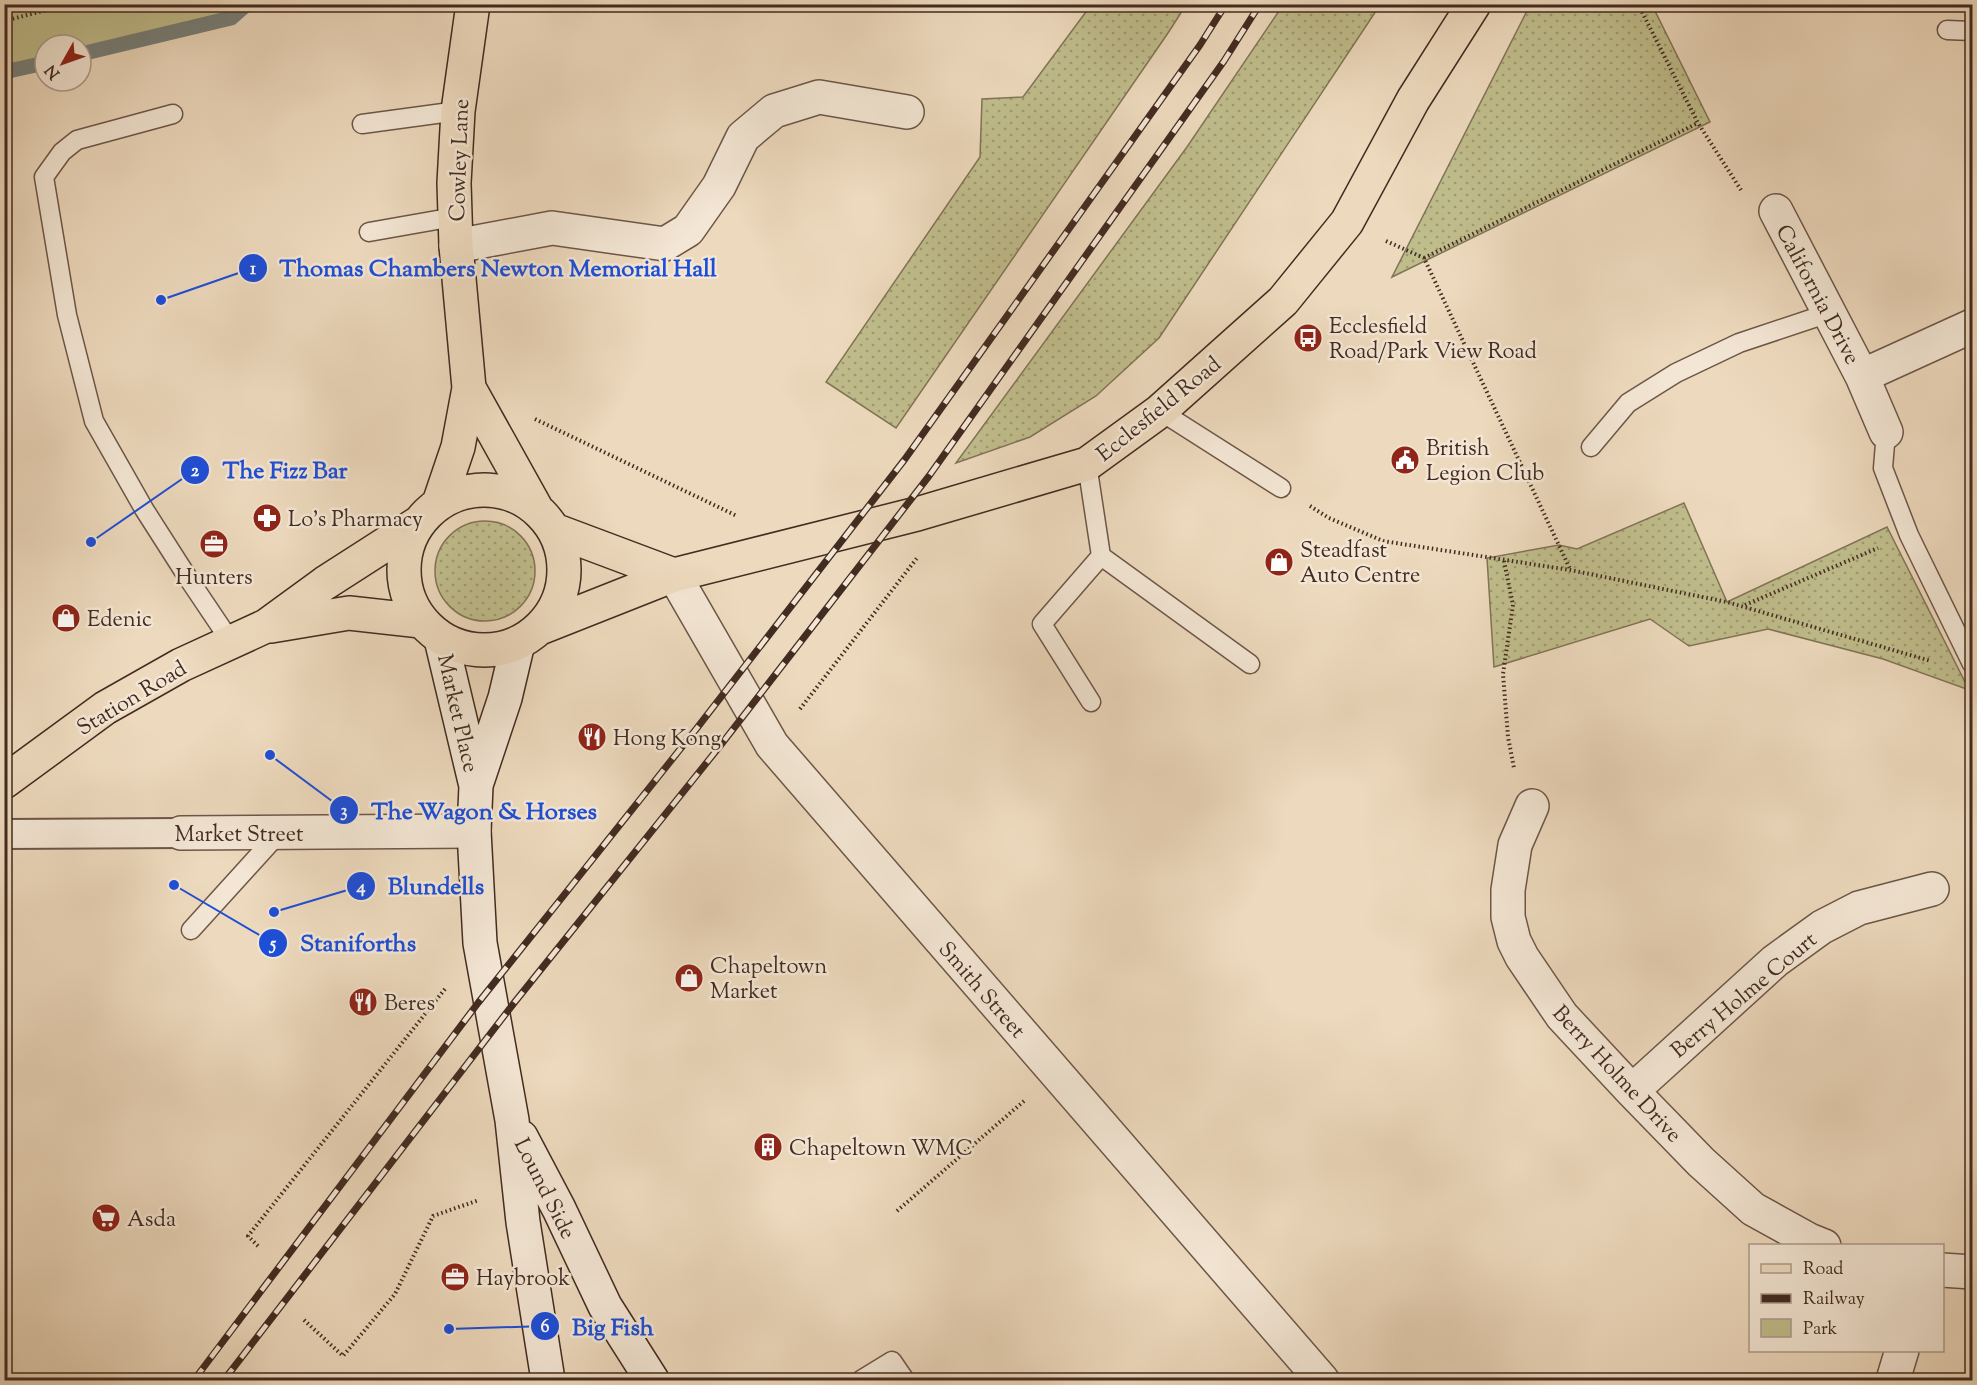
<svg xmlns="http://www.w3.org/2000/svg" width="1977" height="1385" viewBox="0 0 1977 1385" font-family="'Sorts Mill Goudy',serif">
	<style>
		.grass { fill: url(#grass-dots); stroke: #817456; stroke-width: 1.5 }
		.park { fill: #c0bd8c; stroke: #817456; stroke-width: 1.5 }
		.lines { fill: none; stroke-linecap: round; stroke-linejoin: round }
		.stream { stroke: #77807c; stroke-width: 15 }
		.service-casing { stroke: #6d5648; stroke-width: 21 }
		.pedestrian-casing { stroke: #6d5648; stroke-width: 32 }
		.minor-casing { stroke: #6d5648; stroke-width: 36 }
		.secondary-casing { stroke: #422b21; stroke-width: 36 }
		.primary-casing { stroke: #422b21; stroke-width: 36 }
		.path { stroke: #422b21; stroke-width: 4; stroke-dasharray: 1.5 3; stroke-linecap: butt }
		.service { stroke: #f3e6d4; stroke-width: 18 }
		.pedestrian { stroke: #f3e6d4; stroke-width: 28 }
		.minor { stroke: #f3e6d4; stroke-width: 33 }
		.secondary { stroke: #f3e6d4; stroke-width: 33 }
		.primary { stroke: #edd9bd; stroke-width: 33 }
		.rail-casing { stroke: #422b21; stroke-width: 7 }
		.rail { stroke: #f3e6d4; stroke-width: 4.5; stroke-dasharray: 14; stroke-linecap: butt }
		.labels { text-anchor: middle; stroke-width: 5; stroke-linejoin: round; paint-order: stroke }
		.street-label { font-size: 22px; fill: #422b21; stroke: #f3e6d4 }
		.poi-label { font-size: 22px; fill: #422b21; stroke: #f3e6d4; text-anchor: start }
		.leader { fill: none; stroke: #1d4ed8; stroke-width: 2 }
		.callout-dot { fill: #1d4ed8; stroke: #f3e6d4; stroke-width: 2 }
		.mark-label { font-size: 18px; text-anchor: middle; font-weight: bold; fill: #fff }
		.callout-label { font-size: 24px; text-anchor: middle; font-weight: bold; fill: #1d4ed8; stroke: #f3e6d4; stroke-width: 5; stroke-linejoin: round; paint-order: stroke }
	</style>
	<defs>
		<pattern id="grass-dots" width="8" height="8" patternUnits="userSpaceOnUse" patternTransform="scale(1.5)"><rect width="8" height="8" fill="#c0bd8c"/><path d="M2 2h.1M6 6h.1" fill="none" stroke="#9e9a72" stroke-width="1.8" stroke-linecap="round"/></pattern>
	</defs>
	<rect width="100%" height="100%" fill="#edd9bd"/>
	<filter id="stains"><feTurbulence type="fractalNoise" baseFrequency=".00333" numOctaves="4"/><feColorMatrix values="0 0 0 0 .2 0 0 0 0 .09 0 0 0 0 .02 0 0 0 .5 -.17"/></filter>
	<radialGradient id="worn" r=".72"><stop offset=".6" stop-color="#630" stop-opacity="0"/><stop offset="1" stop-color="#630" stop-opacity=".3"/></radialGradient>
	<path class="grass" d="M1091,5H1186L1168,33L896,428L826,382L980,157L982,99L1023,97Z
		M1283,5H1380L1159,338L1096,396L1030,437L956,463L1187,147Z
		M1530,5H1652L1710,122L1392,277Z
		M1684,503L1727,602L1887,527L1969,690L1883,659L1768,629L1689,646L1650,619L1494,667L1487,558L1559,545L1577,549Z
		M435 571a50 50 0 1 1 100 0a50 50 0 1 1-100 0Z"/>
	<path class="park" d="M4,5L5,4L247,5L231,18L81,54V45H45V63L5,72Z"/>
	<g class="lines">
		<path class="stream" d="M81,54L231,18L247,4
			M4,72L45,63"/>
		<g class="service-casing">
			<path id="service" d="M1947,30L1972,31
				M173,114L77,140L62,152L44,177L67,315L94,421L144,509L190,581L231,642
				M362,124L458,111
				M369,232L454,217
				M1160,411L1281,488
				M1886,432L1883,468L1909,535L1972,664
				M1591,447L1628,403L1676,373L1739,343L1829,313
				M1087,464L1101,556L1250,664
				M1091,702L1042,624L1101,556
				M191,930L280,832
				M861,1380L892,1361L905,1380"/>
		</g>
		<g class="pedestrian-casing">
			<path id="pedestrian" d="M4,834L181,833"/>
		</g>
		<g class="minor-casing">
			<path id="minor" d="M1776,211L1862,376L1886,432
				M456,246L552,228L665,244L688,230L719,186L743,137L774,111L819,97L907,112
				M1862,376L1972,326
				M674,575L772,745L1322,1380
				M1532,806L1515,845L1508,890V917L1514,941L1522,957L1562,1016L1632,1091L1701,1162L1753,1209L1809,1240L1824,1246
				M181,833L474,831
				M1632,1091L1775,961L1822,927L1859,908L1932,889
				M1942,1270L1972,1272
				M1893,1380L1902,1350"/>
		</g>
		<g class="secondary-casing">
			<path id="secondary" d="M441,639L476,786L474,831L480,943L512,1120L523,1222L548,1380
				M476,785L505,698L518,643
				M521,1137L559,1209L605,1306L652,1380"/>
		</g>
		<g class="primary-casing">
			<path id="primary" d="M469,388L537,510
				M404 570a80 80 0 1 1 160 0a80 80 0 1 1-160 0Z
				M439,503L458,447L469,388L456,246L454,183L458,111L473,4
				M554,530L674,575
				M271,626L349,613L421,621
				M540,628L674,575L917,514L1087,464L1160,411L1283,301L1347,222L1413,100L1474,4
				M4,782L105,708L181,665L266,626L325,583L420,522"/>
		</g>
		<path class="path" d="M1638,4L1698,123L1741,190
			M4,21L70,4
			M1386,241L1424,258L1570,569
			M1424,258L1698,123
			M535,419L737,516
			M1310,506L1329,518L1383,541L1570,570L1727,602L1931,661
			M1504,561L1513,605L1503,674L1508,737L1514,768
			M1745,605L1878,548
			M800,709L917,558
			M897,1211L1024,1101
			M258,1246L248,1236L445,989
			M304,1320L343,1356L395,1294L433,1216L479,1200"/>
		<use href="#service" class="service"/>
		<use href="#pedestrian" class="pedestrian"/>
		<use href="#minor" class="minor"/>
		<use href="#secondary" class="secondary"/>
		<use href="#primary" class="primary"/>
		<g class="rail-casing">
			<path id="rail" d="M194,1380L478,1003L697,728L905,459L1200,45L1226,4
				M224,1380L514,1003L720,746L929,476L1224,61L1260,4"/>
		</g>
		<use href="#rail" class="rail"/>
	</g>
	<defs>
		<g id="bus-disc" transform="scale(1.5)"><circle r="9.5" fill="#8f2418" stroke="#f3e6d4"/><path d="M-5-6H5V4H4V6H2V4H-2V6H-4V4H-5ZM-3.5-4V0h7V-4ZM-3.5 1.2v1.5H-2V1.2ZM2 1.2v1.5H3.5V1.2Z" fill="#fff"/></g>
		<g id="civic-disc" transform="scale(1.5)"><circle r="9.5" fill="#8f2418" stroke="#f3e6d4"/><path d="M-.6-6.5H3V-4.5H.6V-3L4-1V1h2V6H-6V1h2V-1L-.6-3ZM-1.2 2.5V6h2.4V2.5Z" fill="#fff"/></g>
		<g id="pharmacy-disc" transform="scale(1.5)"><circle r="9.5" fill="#8f2418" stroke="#f3e6d4"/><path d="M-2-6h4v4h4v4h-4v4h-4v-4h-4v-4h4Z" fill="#fff"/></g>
		<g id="office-disc" transform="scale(1.5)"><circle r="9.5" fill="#8f2418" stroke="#f3e6d4"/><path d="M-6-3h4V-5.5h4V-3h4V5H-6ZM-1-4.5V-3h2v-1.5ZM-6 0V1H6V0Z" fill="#fff"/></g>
		<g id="shop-disc" transform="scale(1.5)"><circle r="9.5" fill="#8f2418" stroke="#f3e6d4"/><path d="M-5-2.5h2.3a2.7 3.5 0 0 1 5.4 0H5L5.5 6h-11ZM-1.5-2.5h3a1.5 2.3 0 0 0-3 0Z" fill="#fff"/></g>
		<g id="restaurant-disc" transform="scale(1.5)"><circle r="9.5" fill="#8f2418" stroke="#f3e6d4"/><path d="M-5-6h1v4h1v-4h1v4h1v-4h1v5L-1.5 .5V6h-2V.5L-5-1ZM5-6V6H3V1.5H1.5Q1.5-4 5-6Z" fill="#fff"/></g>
		<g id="building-disc" transform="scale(1.5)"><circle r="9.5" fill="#8f2418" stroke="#f3e6d4"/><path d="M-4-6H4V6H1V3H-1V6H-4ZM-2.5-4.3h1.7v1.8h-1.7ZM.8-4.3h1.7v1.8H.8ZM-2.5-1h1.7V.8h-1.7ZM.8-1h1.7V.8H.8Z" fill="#fff"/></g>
		<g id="supermarket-disc" transform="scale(1.5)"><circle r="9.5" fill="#8f2418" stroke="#f3e6d4"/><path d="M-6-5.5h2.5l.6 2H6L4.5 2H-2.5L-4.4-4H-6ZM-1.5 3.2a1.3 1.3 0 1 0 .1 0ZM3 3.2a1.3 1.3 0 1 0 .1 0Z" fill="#fff"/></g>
	</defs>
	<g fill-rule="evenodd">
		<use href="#bus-disc" x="1308" y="338"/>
		<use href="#civic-disc" x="1405" y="460"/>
		<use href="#pharmacy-disc" x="267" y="518"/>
		<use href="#office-disc" x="214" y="544"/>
		<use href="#shop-disc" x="1279" y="562"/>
		<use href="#shop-disc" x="66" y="618"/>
		<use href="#restaurant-disc" x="592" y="737"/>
		<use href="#shop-disc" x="689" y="978"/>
		<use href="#restaurant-disc" x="363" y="1002"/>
		<use href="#building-disc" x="768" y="1147"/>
		<use href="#supermarket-disc" x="106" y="1218"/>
		<use href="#office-disc" x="455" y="1277"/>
	</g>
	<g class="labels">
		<g class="street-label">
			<text transform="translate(458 160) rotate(-88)" y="8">Cowley Lane</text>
			<text transform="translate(1819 294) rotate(62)" y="8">California Drive</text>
			<text transform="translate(1158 408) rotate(-39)" y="8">Ecclesfield Road</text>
			<text transform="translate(131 697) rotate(-31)" y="8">Station Road</text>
			<text transform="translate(459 713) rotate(77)" y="8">Market Place</text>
			<text x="239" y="841">Market Street</text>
			<text transform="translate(983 989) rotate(49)" y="8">Smith Street</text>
			<text transform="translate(1743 994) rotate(-40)" y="8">Berry Holme Court</text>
			<text transform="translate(1618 1073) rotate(47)" y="8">Berry Holme Drive</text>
			<text transform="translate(546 1188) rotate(63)" y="8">Lound Side</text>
		</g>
		<g class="poi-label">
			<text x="1329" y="333">Ecclesfield<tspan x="1329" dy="25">Road/Park View Road</tspan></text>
			<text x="1426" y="455">British<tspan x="1426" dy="25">Legion Club</tspan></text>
			<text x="288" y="526">Lo's Pharmacy</text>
			<text x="1300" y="557">Steadfast<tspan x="1300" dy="25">Auto Centre</tspan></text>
			<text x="214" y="584" text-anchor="middle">Hunters</text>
			<text x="87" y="626">Edenic</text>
			<text x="613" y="745">Hong Kong</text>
			<text x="710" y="973">Chapeltown<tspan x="710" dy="25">Market</tspan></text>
			<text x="384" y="1010">Beres</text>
			<text x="789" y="1155">Chapeltown WMC</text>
			<text x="127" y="1226">Asda</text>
			<text x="476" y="1285">Haybrook</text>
		</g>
	</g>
	<path class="leader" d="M161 300L253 268M91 542L195 470M270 755L344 810M274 912L361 886M174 885L273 943M449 1329L545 1326"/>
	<g class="callout-dot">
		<circle cx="161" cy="300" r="6"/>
		<circle cx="91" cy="542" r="6"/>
		<circle cx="270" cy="755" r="6"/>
		<circle cx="274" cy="912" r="6"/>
		<circle cx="174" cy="885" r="6"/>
		<circle cx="449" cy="1329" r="6"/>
		<circle cx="253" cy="268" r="15"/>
		<circle cx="195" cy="470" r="15"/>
		<circle cx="344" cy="810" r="15"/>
		<circle cx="361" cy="886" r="15"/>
		<circle cx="273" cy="943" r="15"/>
		<circle cx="545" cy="1326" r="15"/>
	</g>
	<g class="mark-label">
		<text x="253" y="274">1</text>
		<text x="195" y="476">2</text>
		<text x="344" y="816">3</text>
		<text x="361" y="892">4</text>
		<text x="273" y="949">5</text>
		<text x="545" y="1332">6</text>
	</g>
	<g class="callout-label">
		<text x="498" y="276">Thomas Chambers Newton Memorial Hall</text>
		<text x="285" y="478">The Fizz Bar</text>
		<text x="484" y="819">The Wagon &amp; Horses</text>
		<text x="436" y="894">Blundells</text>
		<text x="358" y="951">Staniforths</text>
		<text x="613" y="1335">Big Fish</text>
	</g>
	<rect width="1977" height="1385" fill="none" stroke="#edd9bd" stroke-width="24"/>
	<rect x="6" y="6" width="1965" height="1373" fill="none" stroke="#422b21" stroke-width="3"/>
	<rect x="12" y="12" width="1953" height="1361" fill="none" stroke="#422b21" stroke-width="1.5"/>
	<rect x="1749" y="1244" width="195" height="108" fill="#f3e6d4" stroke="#ac9b8c" stroke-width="1.5"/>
	<rect x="1761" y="1264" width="30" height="9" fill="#edd9bd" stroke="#ac9b8c" stroke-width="1.5"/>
	<text x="1803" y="1274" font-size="18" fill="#422b21">Road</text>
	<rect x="1761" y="1294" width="30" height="9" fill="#422b21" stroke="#ac9b8c" stroke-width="1.5"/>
	<text x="1803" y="1304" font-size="18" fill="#422b21">Railway</text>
	<rect x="1761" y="1319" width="30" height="18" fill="#c0bd8c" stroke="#ac9b8c" stroke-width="1.5"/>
	<text x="1803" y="1334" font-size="18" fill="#422b21">Park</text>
	<g transform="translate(63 63) rotate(230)"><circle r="28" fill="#f3e6d4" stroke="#ac9b8c" stroke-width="1.5"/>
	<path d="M0-4.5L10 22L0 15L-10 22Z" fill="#8f2418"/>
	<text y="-9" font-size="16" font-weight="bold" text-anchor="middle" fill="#422b21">N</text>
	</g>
	<rect width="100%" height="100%" filter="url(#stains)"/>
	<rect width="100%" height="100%" fill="url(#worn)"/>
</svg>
